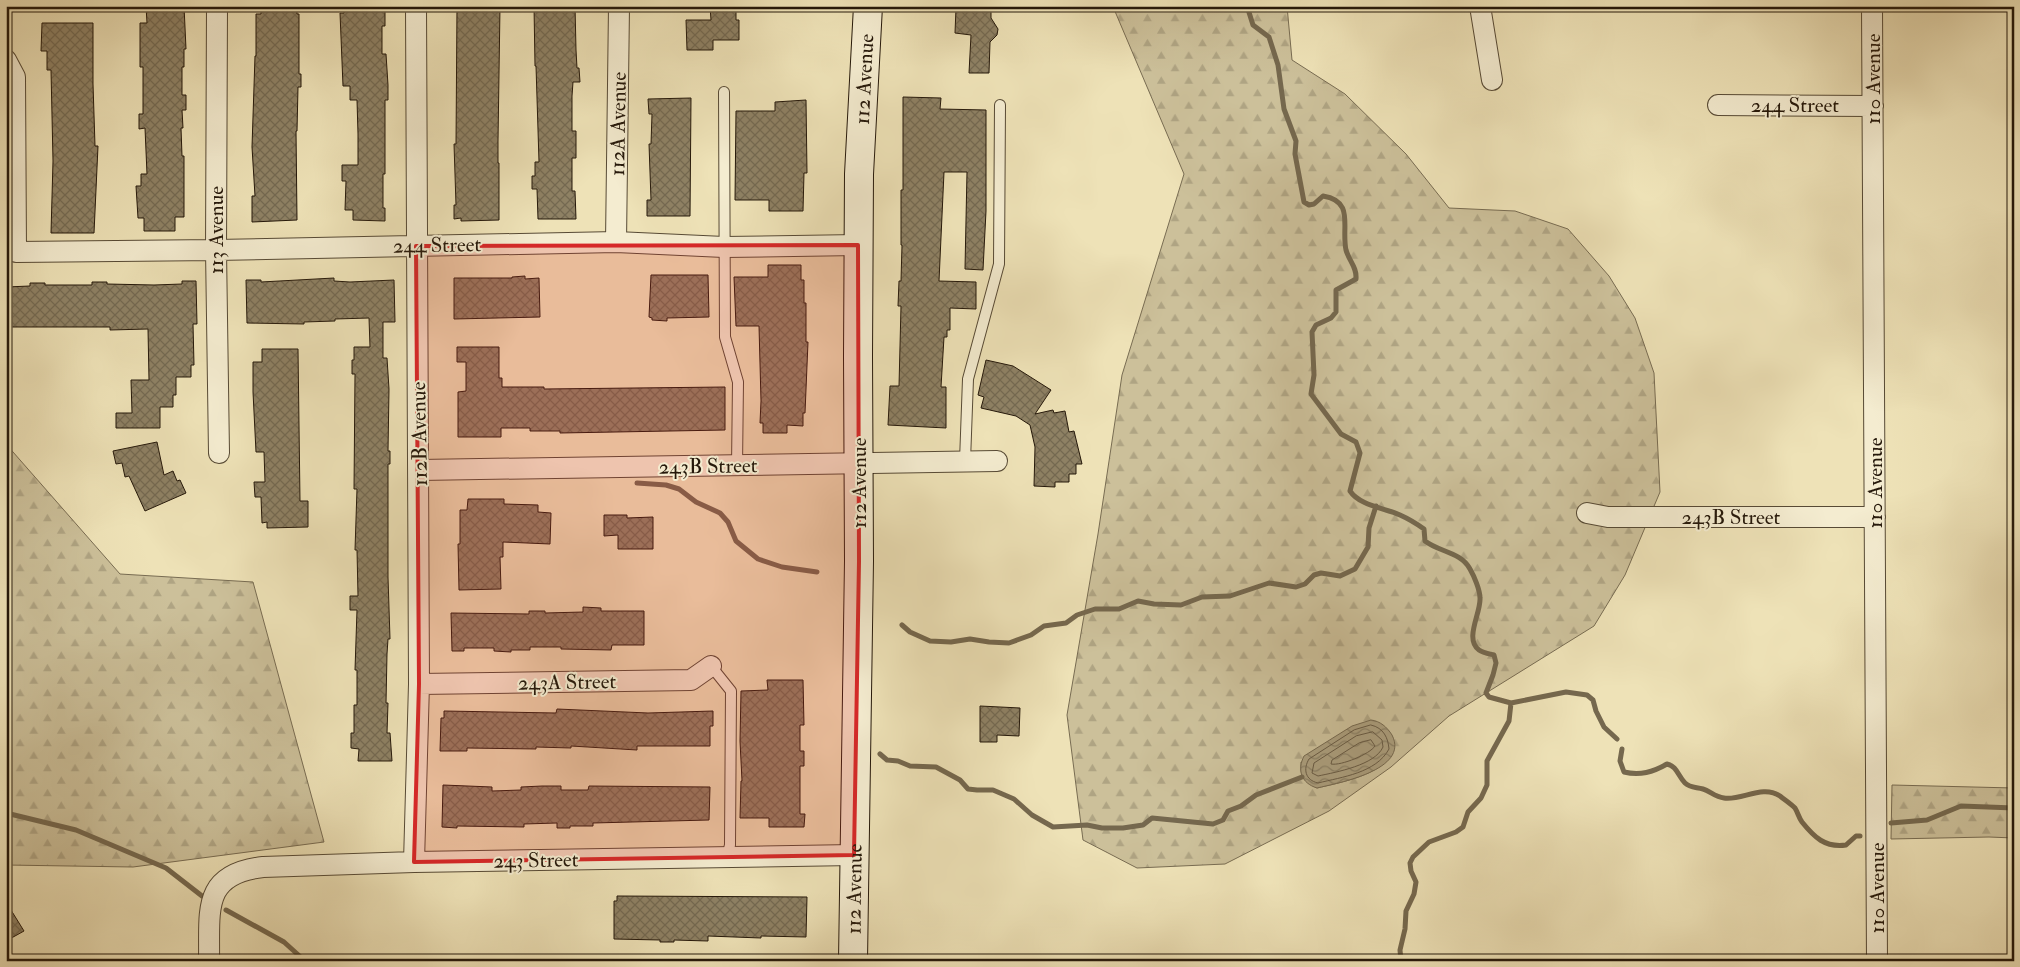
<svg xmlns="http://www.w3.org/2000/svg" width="2020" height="967" viewBox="0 0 2020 967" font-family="'IM FELL Double Pica',serif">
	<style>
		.forest { fill: url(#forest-firs); stroke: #786c52; fill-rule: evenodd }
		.water { fill: url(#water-waves); stroke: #75684e }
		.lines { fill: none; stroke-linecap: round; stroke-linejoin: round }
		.shore { stroke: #685a43; stroke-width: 1 }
		.stream { stroke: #75684e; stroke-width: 5 }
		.building { fill: url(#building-cross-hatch); stroke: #25180a }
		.lane-casing { stroke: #574a35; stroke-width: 12 }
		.street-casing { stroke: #574a35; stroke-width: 22 }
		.secondary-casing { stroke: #25180a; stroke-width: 30 }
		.lane { stroke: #f4ecd0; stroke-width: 10 }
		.street { stroke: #f4ecd0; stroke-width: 20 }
		.secondary { stroke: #f4ecd0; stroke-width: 28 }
		.marked { fill: #d62828; fill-opacity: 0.2; stroke: #d62828; stroke-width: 4; stroke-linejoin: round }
		.labels { text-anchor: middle; stroke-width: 4; stroke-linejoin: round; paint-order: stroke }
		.street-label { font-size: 21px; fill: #25180a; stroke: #f4ecd0 }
	</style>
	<defs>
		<pattern id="forest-firs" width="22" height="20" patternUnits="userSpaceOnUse" patternTransform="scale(1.25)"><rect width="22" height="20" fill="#ccc09a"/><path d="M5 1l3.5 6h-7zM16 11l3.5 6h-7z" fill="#afa483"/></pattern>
		<pattern id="water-waves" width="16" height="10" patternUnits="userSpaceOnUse" patternTransform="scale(1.25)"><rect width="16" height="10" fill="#aa9d7c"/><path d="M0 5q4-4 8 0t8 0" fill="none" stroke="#8a7f64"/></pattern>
		<pattern id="building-cross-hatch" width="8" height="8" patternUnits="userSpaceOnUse" patternTransform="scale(1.25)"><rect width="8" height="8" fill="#8e8164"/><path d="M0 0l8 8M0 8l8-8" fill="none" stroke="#746951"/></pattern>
	</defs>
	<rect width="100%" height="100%" fill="#eee2b7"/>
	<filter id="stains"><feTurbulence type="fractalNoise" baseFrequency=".004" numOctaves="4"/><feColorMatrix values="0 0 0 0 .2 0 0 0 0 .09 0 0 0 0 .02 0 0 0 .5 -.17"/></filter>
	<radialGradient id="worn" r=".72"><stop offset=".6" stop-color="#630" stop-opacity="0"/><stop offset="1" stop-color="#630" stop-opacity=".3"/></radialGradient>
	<path class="forest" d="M1109,6H1287L1292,60L1345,94L1406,154L1449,208L1515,211L1568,229L1609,276L1635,318L1654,373L1660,492L1625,575L1594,626L1449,716L1391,767L1329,811L1225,864L1137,868L1083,840L1067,715L1098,534L1122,375L1184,174L1114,9ZM1389,759C1371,777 1342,782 1317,788C1304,781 1300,778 1301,762Z
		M6,444L120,574L253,582L324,842L133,867L6,865Z
		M1892,785L2014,788V838L1989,837L1891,839Z"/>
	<path class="water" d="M1371,720C1380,721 1387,727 1392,735C1410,770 1338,783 1317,788C1301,783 1297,770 1304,756L1352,726Z"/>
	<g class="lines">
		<path class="shore" d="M1371,725C1384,728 1388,738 1389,749C1376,773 1342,777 1318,783C1305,780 1303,769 1309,759L1354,730Z
			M1373,732L1382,740L1383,747C1375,765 1337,772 1318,776L1312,773L1314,763L1356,736Z
			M1371,740L1375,746C1370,754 1341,766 1331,764L1332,760L1359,743Z"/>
		<path class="stream" d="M1247,6L1253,25L1269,37L1278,65L1284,109L1296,141L1295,154L1304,202L1309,205L1314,204L1323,196C1355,201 1341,227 1346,250C1349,261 1357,267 1356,279L1336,290V312L1331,318L1316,325L1312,332L1314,375L1311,394L1341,434L1356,442L1360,453L1350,491C1360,506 1385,508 1400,515C1409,519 1417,524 1424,529L1425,541C1439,552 1461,552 1470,569C1474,576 1480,590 1480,598C1481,613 1464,639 1479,650C1483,653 1490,654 1494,655L1496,663L1493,675L1486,693L1489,697L1511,703L1566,692L1587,695L1593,700L1596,711L1604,727L1617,739
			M637,483L666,485L679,489L696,502L720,513L728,522L736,541L758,559L782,567L817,572
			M902,625L910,632L930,641L951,642L970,639L989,642L1009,643L1031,635L1044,626L1066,623L1077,615L1095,609H1119L1138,601L1154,604L1181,605L1202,597L1230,596L1269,583L1296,587L1305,584L1314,575L1321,573L1340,576L1355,569L1368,547L1369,528L1376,506
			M1622,749L1620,761L1624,772C1640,776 1653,772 1667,764C1677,766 1678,776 1685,783C1690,788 1696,787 1703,789C1710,791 1715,797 1724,798C1741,801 1763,784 1780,796C1785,800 1791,804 1795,808C1798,813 1799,818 1802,822C1814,837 1825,848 1846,845L1856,836H1860
			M880,754L887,760L898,761L910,766L936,767L960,780L968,789L977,790H993L1014,799L1032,815L1053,827L1087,825L1102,828H1123L1143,825L1152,818L1213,824L1223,820L1228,811L1241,806L1256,795L1302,777
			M6,813L76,830L166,868L202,896
			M1891,823L1927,820L1961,806L2014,808
			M226,910L284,942L305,961
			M1401,961L1400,950L1405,929L1406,911L1414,894L1416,882L1411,871L1410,863L1413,857L1429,842L1456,832L1463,827L1468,812L1481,798L1487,785V761L1509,721L1511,703"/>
	</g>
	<path class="building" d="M146,6H184L186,49H184V67H182V95H186V110H182L183,128H181L182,156H184V217H175V231H144V218H138L136,186H141V174H147L145,128L139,129V114H143V67H140V23H147Z
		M261,6H297V14H299V74H301V87H298L297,131H296L297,220L252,222V196H255L252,147L255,56H256V14H261Z
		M344,6H385V26H382V54H386L388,85V100H385V174H383V208H385V221L353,220V210H345L346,181H342V165H358V134L357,100H350V86H343L340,13H344Z
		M457,6H500L498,141V163H499V220L461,221V218L454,219V205H456L454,144H456Z
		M534,6H575L576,50L577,68H579L580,82H573L572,96V131H576V158H572V191H575L576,219H538L537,189H532V176H535V162H539L536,66H535Z
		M710,6H736V20H739V40H713V50H687L686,20H711Z
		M956,8L991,11V18L998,29L997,35L990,42L989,73H969L971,35L955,33Z
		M42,23H93V84L95,146H98L94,233H51L53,161L51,70H47V51H41Z
		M903,97L941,98L940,109L986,110V211L983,270L965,269L967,172H944L939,281L976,282V309L950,308V330H947V337H944L941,387H946V428L888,425L890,386H899L901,306H898L899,281H901L902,245H901V190H903Z
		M691,98L690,216H647V200H651L649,144H651L652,114H649L648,99Z
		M806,100L807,173H804L803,211H769V200H735L736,111H775V102Z
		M768,265H801V280H804V303H806V342H808L805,413H803V426L787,425V433H763V423H760L761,401L759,326H736L734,277H768Z
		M651,275H708L709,317L667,318V321L652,320V318L649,317Z
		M525,276V279L539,278L540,317L454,319V278H512V277Z
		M334,278V281L350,282L394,280L395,322H383V358H387L389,389L388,451H390V464H388V577L390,639H388L387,654L386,703H388L387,733H390L392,761H358L359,749L351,748V733H354V705H357V670H355L357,610H350V596H358L357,550H355L357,489H354L355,374H352V360H354V347H370L369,318L335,319V321L304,322V324L247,323L246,280H261V282Z
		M182,281H196L197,324H193L194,365H191V377H176V395H173V407H160V428H116V413H132L131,380H149L148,329L110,330V327H6V287L30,286V283H45V285H92V282H107V284L154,285L182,284Z
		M457,347H499V378H502V387H544V389L725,387V430L560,433V431H530V428H501V437H458V392L466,391V362H457Z
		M262,349H298L300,501H308V527L267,528V522L262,523L261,497H255L254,482H265L264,452H256L253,392V362H262Z
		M986,360L1013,366L1051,390L1035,414L1053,410L1054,413L1065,411L1069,432L1074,431L1082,464H1076V474H1069V482H1055V487L1034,486L1035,447L1030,425L1016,416L981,408L984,397L978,395Z
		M157,442L164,475L173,471L177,481L180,480L186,493L145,511L129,476L125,477L122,463L116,464L113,451Z
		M468,499H504V504L538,505V512L551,513L550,544L503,542V557H500L501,589L459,590L458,544H460V510H467Z
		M604,515H627V518L653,517V549H618V535L604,536Z
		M583,607L601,608V611H644V645H612L611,650L561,649V647H530V650H511V652L494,651V648H464V651H452L451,613L529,614V611H545V613L583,612Z
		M767,680H803L804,725H800V751H804V766H800V814H805L804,827H769V818H740L741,781H742L740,741L741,691L768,690Z
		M980,706L1020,708L1019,736L997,735V742H980Z
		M557,709L648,713L713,711V726H710V746H637V750L571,746V748L536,747V749L467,748V751H440L441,718H444V711L556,713Z
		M443,785L492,787V791L521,790V787L542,786H561V790H588L589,786L710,787L709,820L593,823V826H570V828H557V823L524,824V827L457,826V828L442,827Z
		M617,896L807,897L806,937L761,936V938L708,936V941L674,940V942H660V940L614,939V901H617Z
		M6,902L24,931L6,941Z"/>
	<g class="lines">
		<g class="lane-casing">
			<path id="lane" d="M724,92L725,337L738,382L737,466
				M965,461L968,379L999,264L1000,105
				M711,666L731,691L730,845L727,857"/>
		</g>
		<g class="street-casing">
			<path id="street" d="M217,6L216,250L219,453
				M1480,6L1492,80
				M1872,6L1877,961
				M6,60L15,77L16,252L216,250L616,242L724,247L858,245
				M1718,105L1873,106
				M616,242L619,6
				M420,470L997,461
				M1587,513L1608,517H1875
				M419,684L691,680L711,666
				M414,862L419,684L416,6
				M209,961C210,911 201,874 263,867L414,862L854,855"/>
		</g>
		<g class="secondary-casing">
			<g id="secondary">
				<path id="s1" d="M853,961L859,561L858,356L859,174L868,6"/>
			</g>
		</g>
		<use href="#lane" class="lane"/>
		<use href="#street" class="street"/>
		<use href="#secondary" class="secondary"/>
	</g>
	<path class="marked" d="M858,245L859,561L854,855L414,862L419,684L416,246Z"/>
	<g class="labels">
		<g class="street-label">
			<text dy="7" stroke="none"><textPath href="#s1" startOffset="882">112 Avenue</textPath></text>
			<text transform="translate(1873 79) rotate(-90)" y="7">110 Avenue</text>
			<text x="1795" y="112">244 Street</text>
			<text transform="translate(618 124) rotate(-89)" y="7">112A Avenue</text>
			<text transform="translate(216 230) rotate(-90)" y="7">113 Avenue</text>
			<text transform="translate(437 245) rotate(-1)" y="7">244 Street</text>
			<text transform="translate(419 434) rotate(-91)" y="7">112B Avenue</text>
			<text transform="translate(708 466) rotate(-1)" y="7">243B Street</text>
			<text transform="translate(859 483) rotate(-90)" y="7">112 Avenue</text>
			<text transform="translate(1875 483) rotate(-90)" y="7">110 Avenue</text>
			<text x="1731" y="524">243B Street</text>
			<text transform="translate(567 682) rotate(-1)" y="7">243A Street</text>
			<text transform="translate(536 860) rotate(-1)" y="7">243 Street</text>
			<text dy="7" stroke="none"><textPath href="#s1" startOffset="72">112 Avenue</textPath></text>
			<text transform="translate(1877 888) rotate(-90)" y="7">110 Avenue</text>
		</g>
	</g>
	<rect width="2020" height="967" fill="none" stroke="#eee2b7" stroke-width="25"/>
	<rect x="8" y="8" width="2005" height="952" fill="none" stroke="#25180a" stroke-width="2.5"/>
	<rect x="12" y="12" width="1995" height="942" fill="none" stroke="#25180a"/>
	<rect width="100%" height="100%" filter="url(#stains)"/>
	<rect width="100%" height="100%" fill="url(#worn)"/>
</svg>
